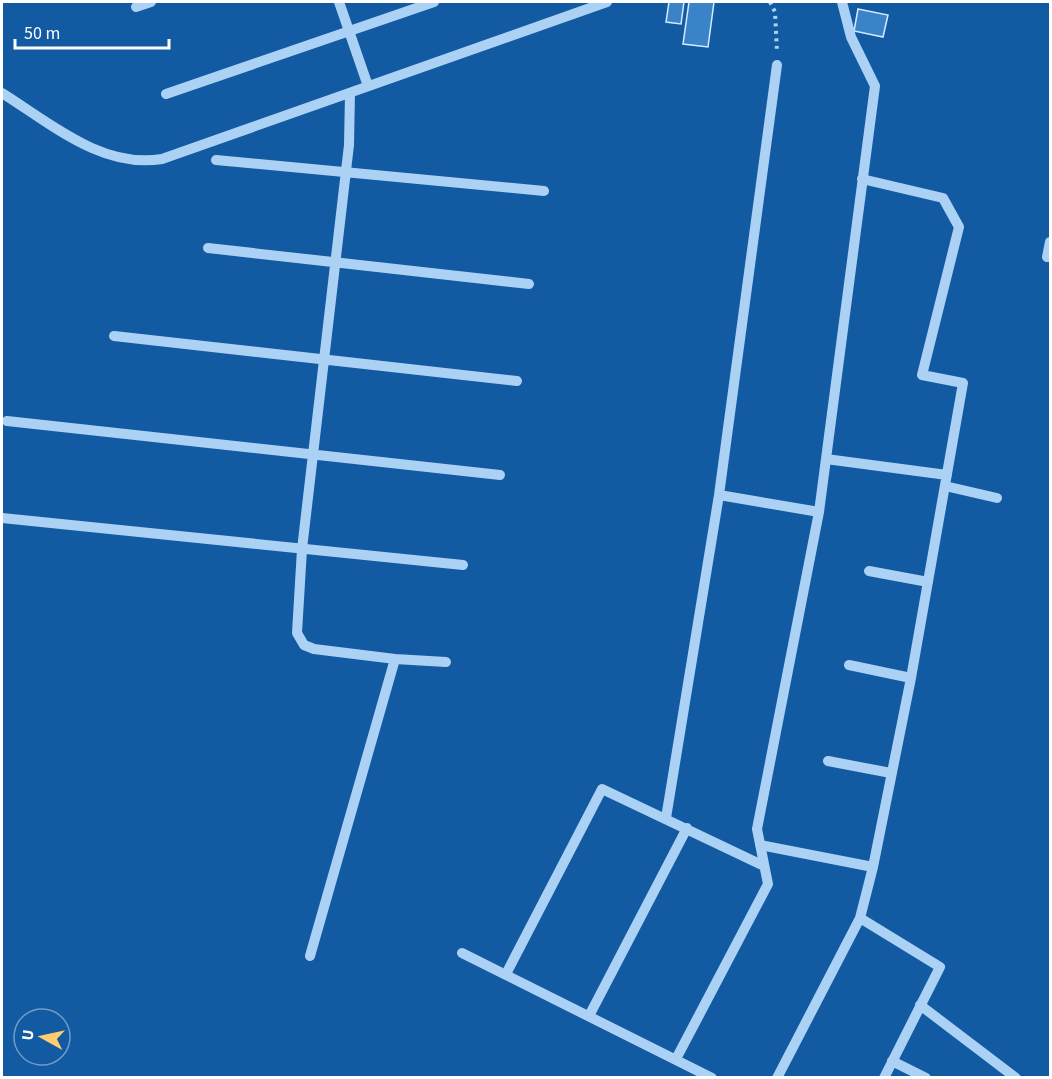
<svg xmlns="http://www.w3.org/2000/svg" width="1052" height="1079" viewBox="0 0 1052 1079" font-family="'Source Sans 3',sans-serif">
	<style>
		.building { fill: #3b83c8; stroke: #d4eafe; stroke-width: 1.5 }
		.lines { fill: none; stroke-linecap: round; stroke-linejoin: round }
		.path { stroke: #abd1f5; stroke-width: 4; stroke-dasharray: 3 4.5; stroke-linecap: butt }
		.minor { stroke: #abd1f5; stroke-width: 10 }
	</style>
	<rect width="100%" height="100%" fill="#125aa2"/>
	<path class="building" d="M669,2H684L681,24L666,22Z
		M689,2H714L708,47L683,44Z
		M858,9L888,15L883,37L854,31Z"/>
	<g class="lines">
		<path class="path" d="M770,2L775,12L777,52"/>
		<path class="minor" d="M339,2L368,86
			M136,7L151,2
			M2,93C50,123 102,169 162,159L607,2
			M166,94L434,2
			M216,160L544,191
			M208,248L529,284
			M1047,257L1050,242
			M114,336L517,381
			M7,421L500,475
			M826,459L947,475
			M945,486L997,498
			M719,495L819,512
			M2,518L463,565
			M869,571L928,582
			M395,659L446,662
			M849,665L911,678
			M828,761L891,773
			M666,818L719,495L777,65
			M760,845L873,867
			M860,918L940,967L884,1078
			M462,953L712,1078
			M310,956L395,659L314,649L304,645L297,633L302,549L349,145L350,93
			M506,974L602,789L762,865
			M920,1005L1016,1078
			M589,1016L687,828
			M676,1059L768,884L757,829L819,512L875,86L851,37L842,2
			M892,1061L926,1078
			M777,1078L860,918L873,867L911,678L963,383L922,375L959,227L943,198L862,179"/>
	</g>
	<rect width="1052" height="1079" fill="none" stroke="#ffffff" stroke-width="6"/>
	<g transform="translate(42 1037) rotate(278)"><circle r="28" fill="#125aa2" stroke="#719cc7" stroke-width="1.5"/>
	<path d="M0-4.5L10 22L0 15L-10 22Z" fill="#ffcc6f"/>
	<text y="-9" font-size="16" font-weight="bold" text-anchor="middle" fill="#ffffff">U</text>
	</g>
	<path d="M15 39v9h154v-9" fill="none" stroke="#ffffff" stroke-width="3"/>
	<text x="24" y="39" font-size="18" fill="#ffffff" stroke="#125aa2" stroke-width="4.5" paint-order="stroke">50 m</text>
</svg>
